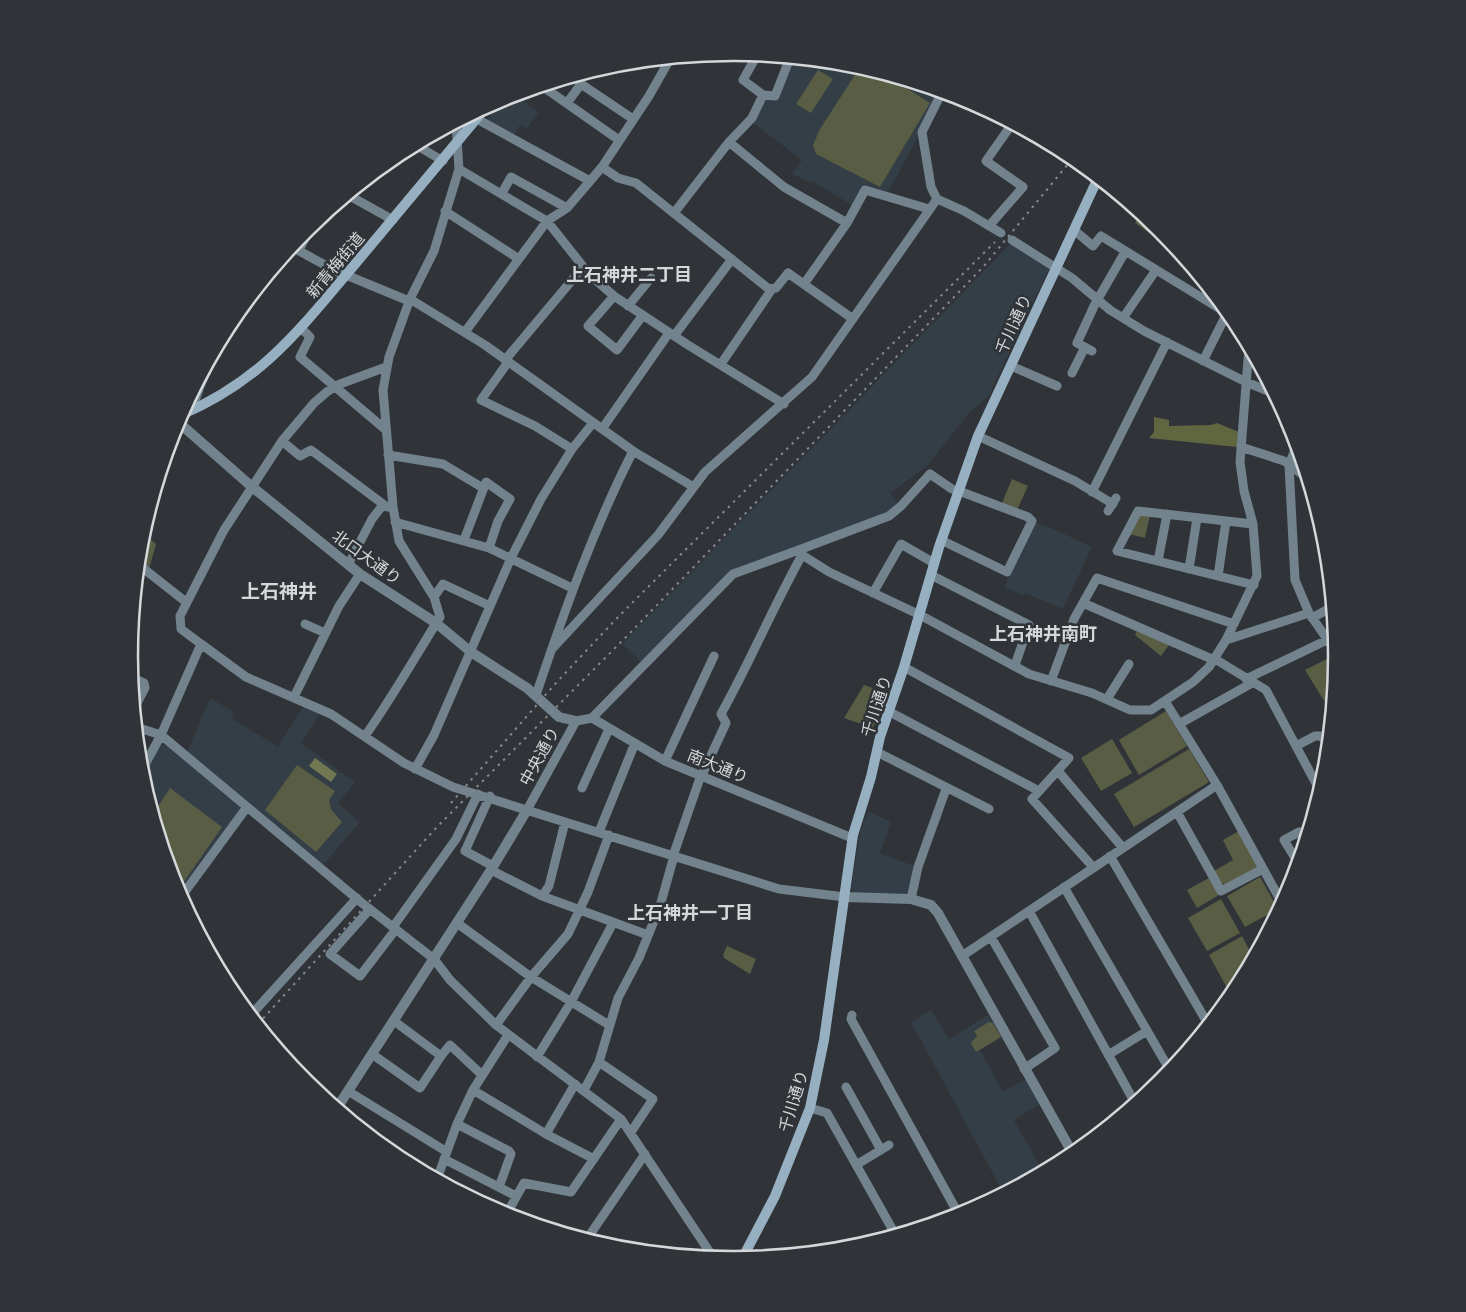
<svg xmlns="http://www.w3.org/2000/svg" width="1466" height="1312" viewBox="0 0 1466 1312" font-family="'Roboto Condensed','Noto Sans JP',sans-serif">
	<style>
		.built { fill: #343e46 }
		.green { fill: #595d44 }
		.forest { fill: #606640 }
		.water { fill: #717750 }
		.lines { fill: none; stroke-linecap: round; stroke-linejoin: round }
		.minor { stroke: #73838e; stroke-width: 9 }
		.tertiary { stroke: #73838e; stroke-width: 10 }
		.secondary { stroke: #96b0c2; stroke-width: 10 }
		.rail { stroke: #85898c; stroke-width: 2; stroke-dasharray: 2.5 5; stroke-linecap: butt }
		.labels { text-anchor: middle; stroke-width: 5; stroke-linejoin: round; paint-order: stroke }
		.street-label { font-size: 16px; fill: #d5d8da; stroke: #303438 }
		.neighbourhood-label { font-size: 18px; font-weight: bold; fill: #d5d8da; stroke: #303438 }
		.quarter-label { font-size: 19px; font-weight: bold; fill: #d5d8da; stroke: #303438 }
		.rim { fill: none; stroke: #d5d8da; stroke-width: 2.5 }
	</style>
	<rect width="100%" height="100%" fill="#303438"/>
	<path class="built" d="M792,58L851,64L939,91L918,137L888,192L864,185L852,205L812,181L810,182L792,174L802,160L752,122L765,96L775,98Z
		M514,95L539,112L527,128L520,125L513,137L486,121L506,97Z
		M1011,243L1050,267L989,395L969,413L927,466L890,493L899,505L887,514L740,568L642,663L622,644Z
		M1034,523L1049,527L1092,547L1063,609L1025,593L1024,596L1004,587Z
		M210,698L234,712L232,718L278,747L304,705L320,714L301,743L355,782L338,803L360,822L323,865L187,752Z
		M160,745H167L242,808L178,893L142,777Z
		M868,811L891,822L880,853L914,866L909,893L905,895L853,892L851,888L860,833Z
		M931,1010L949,1039L988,1015L993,1023L989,1022L974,1031L977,1036L976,1052L979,1050L982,1054L1003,1092L1026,1079L1041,1103L1014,1120L1043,1171L1003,1192L911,1022Z"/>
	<path class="green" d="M860,67L886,75L930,103L880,187L816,154L813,145L820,129Z
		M818,70L833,79L811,113L796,104Z
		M1141,214L1160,229L1180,254L1135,223Z
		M1012,479L1028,486L1017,510L1002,503Z
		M1139,513L1150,515L1145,538L1129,534Z
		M143,533L156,544L149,569L139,556Z
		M1137,631L1169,645L1161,656L1135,635Z
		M1335,655L1336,657L1331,712L1305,670Z
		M864,685L886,693L873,728L844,718Z
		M1166,711L1187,746L1139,775L1119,740Z
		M1112,739L1132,773L1101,791L1081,758Z
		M1189,749L1209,782L1134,827L1114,794Z
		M297,765L335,791L329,800L331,809L342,822L316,852L265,810Z
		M170,788L222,827L181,886L176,887L153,814Z
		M1239,831L1257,865V868L1225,884L1221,883L1214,871L1233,860L1223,840Z
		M1260,877L1278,909L1245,927L1227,896Z
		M1209,878L1219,895L1197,908L1187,890Z
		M1221,899L1240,933L1207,951L1188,918Z
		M1242,936L1253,957L1240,981L1227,988L1209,955Z
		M727,946L756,959L750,974L724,958L723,955Z
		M989,1022L993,1023L1001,1037L976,1052L971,1043L977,1036L974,1031Z"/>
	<path class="forest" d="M1154,417L1169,420V426L1211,425L1217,423L1239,432L1237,447L1149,438L1154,432Z"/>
	<path class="water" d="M315,758L337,774L331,782L309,766Z"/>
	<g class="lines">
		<path class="minor" d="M757,55L743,80L763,95
			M542,86L619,140
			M942,92L922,132L931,187L937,199L964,211L1001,233
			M567,103L581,84L633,119
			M477,119L590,181
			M729,142L784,187L847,223
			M416,145L443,161
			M602,167L618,178L636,183L769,289L776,288L788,273L853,319
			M459,169L547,221L589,274L614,296L688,345L784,404
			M502,193L511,177L567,208
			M348,195L393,220
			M445,211L519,259
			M674,213L729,142L752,118L763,95L775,96L790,58
			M989,226L1023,187L986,161L1012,124
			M1074,230L1093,246L1101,236L1230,315
			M1012,240L1072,278L1110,310L1144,331L1246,382L1273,393
			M292,247L345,276
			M299,250L312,225
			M346,275L409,301
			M804,284L847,223L865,190L929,209
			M614,296L588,326L617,350L643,315
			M410,299L485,345L633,451L692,486
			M628,306L651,278
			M1123,318L1156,270
			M301,328L310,337L300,357L386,430
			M465,332L547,221L567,208L602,167L649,96L670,59
			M674,336L732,259
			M1092,351L1077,343L1095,304L1125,252
			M505,360L583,267
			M1203,361L1227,313
			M508,362L481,400L535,426L572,449
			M721,364L772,289
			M1011,366L1057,386
			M1072,373L1085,347
			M194,409C194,390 223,340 233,319
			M602,429L669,333
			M978,436L1075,481L1113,504
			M282,441L300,456L311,450L387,507H393
			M1297,445L1289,465L1295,580L1309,613L1336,652
			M1241,447L1284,461L1307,478
			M388,455L443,464L483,488
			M1092,492L1167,342
			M1108,511L1116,498
			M395,522L489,548L572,588
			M1253,524L1138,511L1117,551L1254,585
			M464,540L486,482L510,499L498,521L489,548
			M941,540L1007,572L1032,521L1028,517L959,491
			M796,551L889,516L901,506L930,474L952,489
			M139,561L144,569L186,602
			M1158,561L1167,514
			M348,565L372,519L383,505
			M1189,569L1197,518
			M931,575L1029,625L1015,665
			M1218,576L1226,521
			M873,593L901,544L934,563
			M434,597L443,584L490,606
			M1083,603L1214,660
			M1312,618L1332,607
			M305,624L325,633
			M1226,640L1309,613
			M201,644L181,629L180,616L224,530L282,441L314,403L328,391L340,384L386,367
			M552,649L658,535L705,472L812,377L937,199
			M1215,659L1266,690L1320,791
			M904,667L1069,758L1032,799L1093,867
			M132,678L144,683L145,688L135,707
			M1246,679L1327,640
			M1051,681L1074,619L1097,578L1234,624
			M536,695C564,612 593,530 633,451
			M294,697L339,606L360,574
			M1107,699L1129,664
			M1165,701L1217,785L1282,903
			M888,711L1039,791
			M592,718L733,574L796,551L829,572L920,615L1029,674L1092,693L1130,710H1151L1193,682L1209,667L1226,640L1257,576L1253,524L1244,491L1240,462L1249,347
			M1179,724L1252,683
			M136,727L161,735L362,903L434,959L450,980L496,1025L621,1119L713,1257
			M365,736C392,698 415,657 440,617L434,597L399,541L393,507L383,390L389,357L410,299L434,251L459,169L456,123
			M1296,746L1315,736H1321L1328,743
			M877,752L989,809
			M665,761L714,656
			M415,769L434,735L511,558L541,499L572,449L593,423
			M1058,771L1123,848
			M141,772L161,735L201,644L246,677L331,714L404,763L453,787L779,889L845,897
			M702,775L726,723L721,714C750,662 773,607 802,555
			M582,788L609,729
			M490,796L465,851L493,866
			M527,810L576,721L592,718L665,761L852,838
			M1177,812L1221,891L1263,869
			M599,832L635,743
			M673,856L701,775
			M1110,856L1208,1024
			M1298,863L1284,840L1299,832L1305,841
			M491,870L542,896L648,935
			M1064,887L1168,1067L1172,1068
			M542,896L549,886L565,822
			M181,897L247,807
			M911,899L918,867L946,789
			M370,909L330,954L360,976L396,929
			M1029,911L1135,1103
			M457,923L531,977L609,1025
			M393,927L456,839L478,794
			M991,937L1055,1048L1024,1069
			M962,956L1217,785
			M251,1015L357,898
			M852,1015L851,1019L959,1215
			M394,1021L441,1056L450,1045L481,1074
			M496,1025L531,977L568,934L588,892L609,835
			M372,1054L420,1088L441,1056
			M1108,1055L1147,1031
			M537,1057L571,1002L613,923
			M599,1062L653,1099L631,1132
			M846,1087L881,1150
			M473,1090L546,1134L594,1159
			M584,1090L599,1062L618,998L639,958L660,906L674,856
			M348,1091L447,1152
			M810,1108L827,1113L895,1234
			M457,1124L509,1151L511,1154L499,1187
			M546,1134L575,1084
			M444,1159L516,1196
			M856,1165L889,1145
			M437,1179L457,1124L473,1090L508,1035
			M506,1215L524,1183L571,1192L621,1119
			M587,1239L645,1154"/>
		<path class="tertiary" d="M177,421L251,486L360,574L436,623L471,652L527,688L559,717L576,721
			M845,897L911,899L931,905L938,913L1073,1154
			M337,1108L491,870L527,810"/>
		<path class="secondary" d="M181,415C263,380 300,329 356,263C400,211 443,158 487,106
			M742,1259L775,1196L810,1108L824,1040L853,835L871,777L880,737L904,667L939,547L978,436L1098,178"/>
		<path class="rail" d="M451,803L555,684L619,616L995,242
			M258,1024L436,828L630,633L984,266L1073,158"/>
	</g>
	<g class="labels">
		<g class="street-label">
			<text transform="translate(335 265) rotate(-50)" y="6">新青梅街道</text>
			<text transform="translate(1013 324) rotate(-65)" y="6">千川通り</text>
			<text transform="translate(367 557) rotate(36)" y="6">北口大通り</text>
			<text transform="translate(876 706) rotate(-72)" y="6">千川通り</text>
			<text transform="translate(539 756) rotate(-61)" y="6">中央通り</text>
			<text transform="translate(718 766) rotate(22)" y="6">南大通り</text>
			<text transform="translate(793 1101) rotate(-73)" y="6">千川通り</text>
		</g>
		<g class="neighbourhood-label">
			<text x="629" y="281">上石神井二丁目</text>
			<text x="1043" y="640">上石神井南町</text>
			<text x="690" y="919">上石神井一丁目</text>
		</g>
		<g class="quarter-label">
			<text x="279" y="598">上石神井</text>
		</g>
	</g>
	<path d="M0 0H1466V1312H0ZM138 656a595 595 0 1 1 1190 0a595 595 0 1 1-1190 0Z" fill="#303438" fill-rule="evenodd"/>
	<path class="rim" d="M138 656a595 595 0 1 1 1190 0a595 595 0 1 1-1190 0Z"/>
</svg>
